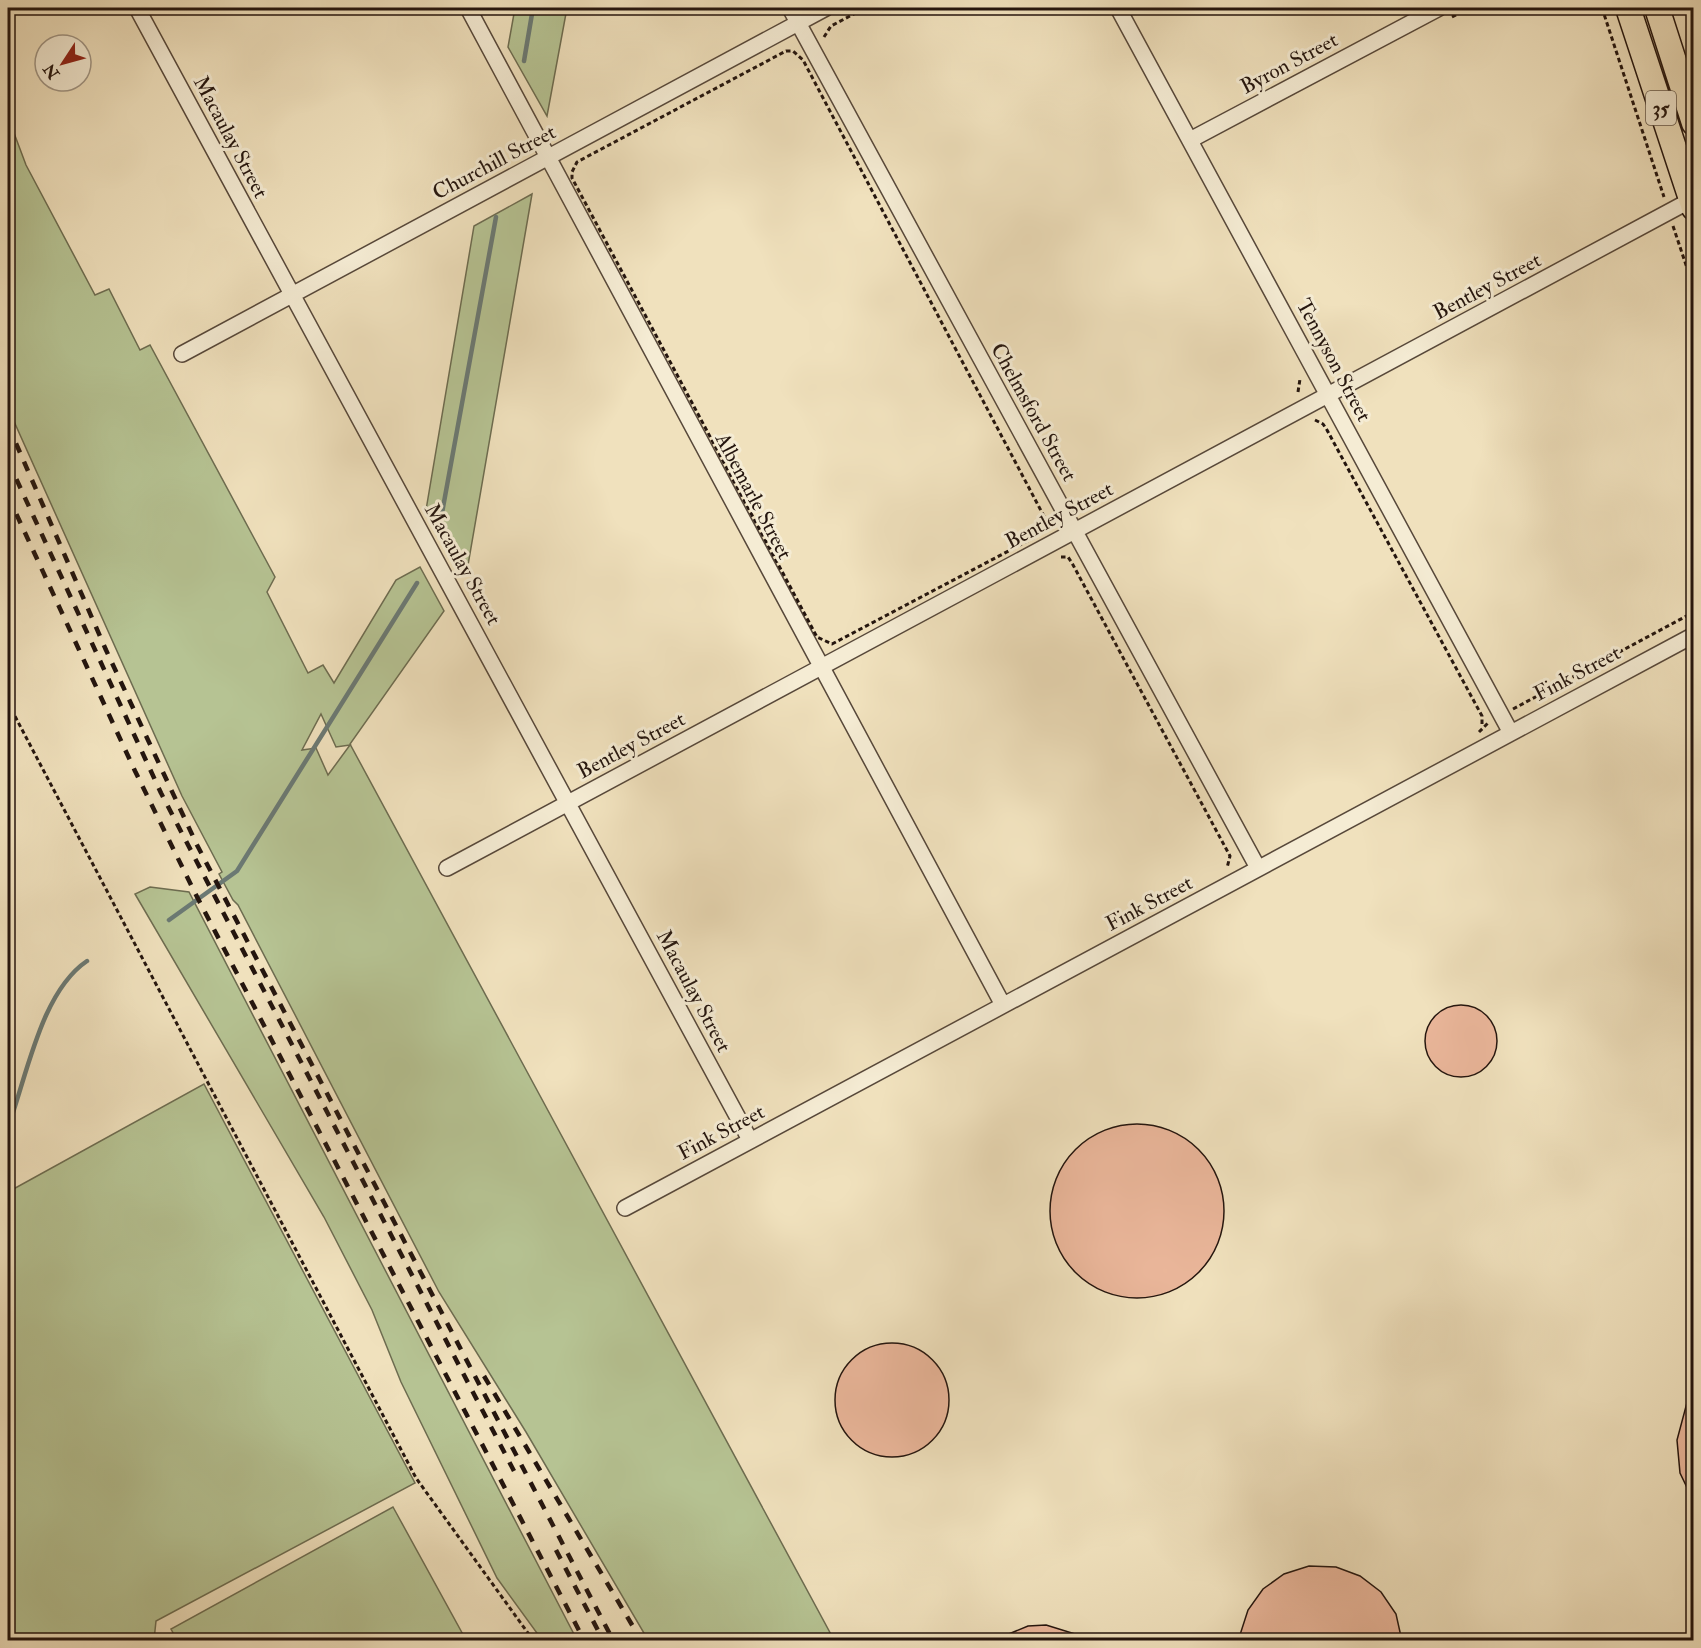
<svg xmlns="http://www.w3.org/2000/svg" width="1701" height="1648" viewBox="0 0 1701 1648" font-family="'IM FELL Double Pica',serif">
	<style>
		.green { fill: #b6c393; stroke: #6d6c50; stroke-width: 1.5; fill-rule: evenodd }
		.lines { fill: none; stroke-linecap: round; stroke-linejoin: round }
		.stream { stroke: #6b7973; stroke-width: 4.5 }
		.building { fill: #eab69a; stroke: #24150e; stroke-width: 1.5 }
		.minor-casing { stroke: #57483a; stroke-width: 18 }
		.primary-casing { stroke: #24150e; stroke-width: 27 }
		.path { stroke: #24150e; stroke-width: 3; stroke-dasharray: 4.5 3; stroke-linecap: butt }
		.minor { stroke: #f5ecd4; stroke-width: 15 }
		.primary { stroke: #f0e1bd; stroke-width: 24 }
		.rail { stroke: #24150e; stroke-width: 4.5; stroke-dasharray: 10 10; stroke-linecap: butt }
		.labels { text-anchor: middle; stroke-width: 6; stroke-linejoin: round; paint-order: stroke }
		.shield { fill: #f5ecd4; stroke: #635649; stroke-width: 1.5 }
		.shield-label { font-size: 20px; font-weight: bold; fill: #24150e }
		.street-label { font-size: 21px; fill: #24150e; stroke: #f5ecd4 }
	</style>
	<rect width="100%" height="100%" fill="#f0e1bd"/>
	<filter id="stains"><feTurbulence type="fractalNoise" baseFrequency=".00333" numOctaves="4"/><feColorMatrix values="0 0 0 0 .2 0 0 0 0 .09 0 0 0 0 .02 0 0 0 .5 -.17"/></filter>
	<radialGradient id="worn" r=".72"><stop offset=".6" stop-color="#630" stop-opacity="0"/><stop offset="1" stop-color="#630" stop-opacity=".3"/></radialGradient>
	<path class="green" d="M515,8H567L547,116L508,47Z
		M8,117L26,165L95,295L109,289L140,350L150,345L275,577L267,592L308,673L323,665L334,683L396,580L420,567L444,611L350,744L834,1640H648L526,1432L439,1292L238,905L233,900L219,874L222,872L182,796L8,408ZM321,714L336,747L350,745L328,775L316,748L302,750Z
		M532,194L467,571L456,566L426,510L474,226Z
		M150,887L189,892L577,1640H542L497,1578L401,1382L372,1310L324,1217L135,894Z
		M204,1084L415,1483L156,1621L154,1640H8V1192Z
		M393,1507L466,1640H177L171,1629Z"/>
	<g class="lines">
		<path class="stream" d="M524,61L533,8
			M442,513L496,217
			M169,920L237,871L417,583
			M8,1127C27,1076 41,992 87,961"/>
	</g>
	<path class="building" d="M1425 1041a36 36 0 1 1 72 0a36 36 0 1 1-72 0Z
		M1050 1211a87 87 0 1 1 174 0a87 87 0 1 1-174 0Z
		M835 1400a57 57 0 1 1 114 0a57 57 0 1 1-114 0Z
		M1689,1395L1694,1396V1502L1680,1473L1677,1440Z
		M1309,1566L1336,1567L1360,1576L1381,1592L1396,1614L1402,1641H1238L1248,1610L1263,1589L1284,1574Z
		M1046,1625L1085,1637V1641H992L1028,1626Z"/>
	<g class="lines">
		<g class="minor-casing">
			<path id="minor" d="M137,8L750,1140
				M468,8L1003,1005
				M790,8L1258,868
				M1118,8L1511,733
				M1192,139L1439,8
				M182,354L826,8
				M447,868L1691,200
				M625,1208L1694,635"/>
		</g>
		<g class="primary-casing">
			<path id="primary" d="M1628,8L1694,208
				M1657,8L1694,123"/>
		</g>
		<path class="path" d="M1602,8L1664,197
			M1452,17L1469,8
			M824,37L831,26L865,8
			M786,51H793L803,60L1047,522L1037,536L832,644L817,637L572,178V172L577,162Z
			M1673,226L1694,289
			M1298,392L1300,379
			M1315,420L1323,424L1327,430L1482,716V726
			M1061,557H1068L1072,563L1230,856L1227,868
			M8,703L416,1478L533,1640
			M1513,709L1694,612
			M1479,732L1489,722"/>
		<use href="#minor" class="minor"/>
		<use href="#primary" class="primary"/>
		<path class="rail" d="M8,425L106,650L197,845L613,1640
			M8,461L161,793L514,1471
			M8,496L135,771L194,891L584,1640
			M484,1376L641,1640
			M556,1550L603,1640"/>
	</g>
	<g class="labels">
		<rect class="shield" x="1646" y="91" width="30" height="34" rx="4.5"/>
		<g class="shield-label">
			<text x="1661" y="115">35</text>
		</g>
		<g class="street-label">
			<text transform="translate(1289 63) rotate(-28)" y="7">Byron Street</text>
			<text transform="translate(231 137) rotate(62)" y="7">Macaulay Street</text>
			<text transform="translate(494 162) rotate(-28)" y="7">Churchill Street</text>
			<text transform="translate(1487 286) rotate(-28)" y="7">Bentley Street</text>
			<text transform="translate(1334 360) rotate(62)" y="7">Tennyson Street</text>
			<text transform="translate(1034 412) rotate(61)" y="7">Chelmsford Street</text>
			<text transform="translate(754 496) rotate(62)" y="7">Albemarle Street</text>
			<text transform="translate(1059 515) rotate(-28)" y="7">Bentley Street</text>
			<text transform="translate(463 564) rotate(61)" y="7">Macaulay Street</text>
			<text transform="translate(1577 673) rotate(-28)" y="7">Fink Street</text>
			<text transform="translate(631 745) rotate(-28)" y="7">Bentley Street</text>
			<text transform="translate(1149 903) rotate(-28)" y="7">Fink Street</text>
			<text transform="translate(694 991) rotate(62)" y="7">Macaulay Street</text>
			<text transform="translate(721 1132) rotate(-28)" y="7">Fink Street</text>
		</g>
	</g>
	<rect width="1701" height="1648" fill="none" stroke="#f0e1bd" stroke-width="30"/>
	<rect x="9" y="9" width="1683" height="1630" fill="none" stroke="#24150e" stroke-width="3"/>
	<rect x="15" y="15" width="1671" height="1618" fill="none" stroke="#24150e" stroke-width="1.5"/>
	<g transform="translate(63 63) rotate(234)"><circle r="28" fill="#f5ecd4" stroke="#a19685" stroke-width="1.5"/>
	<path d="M0-4.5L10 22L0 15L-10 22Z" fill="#8f2418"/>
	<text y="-9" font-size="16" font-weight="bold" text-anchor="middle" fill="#24150e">N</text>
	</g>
	<rect width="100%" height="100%" filter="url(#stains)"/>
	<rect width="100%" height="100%" fill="url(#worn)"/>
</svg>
